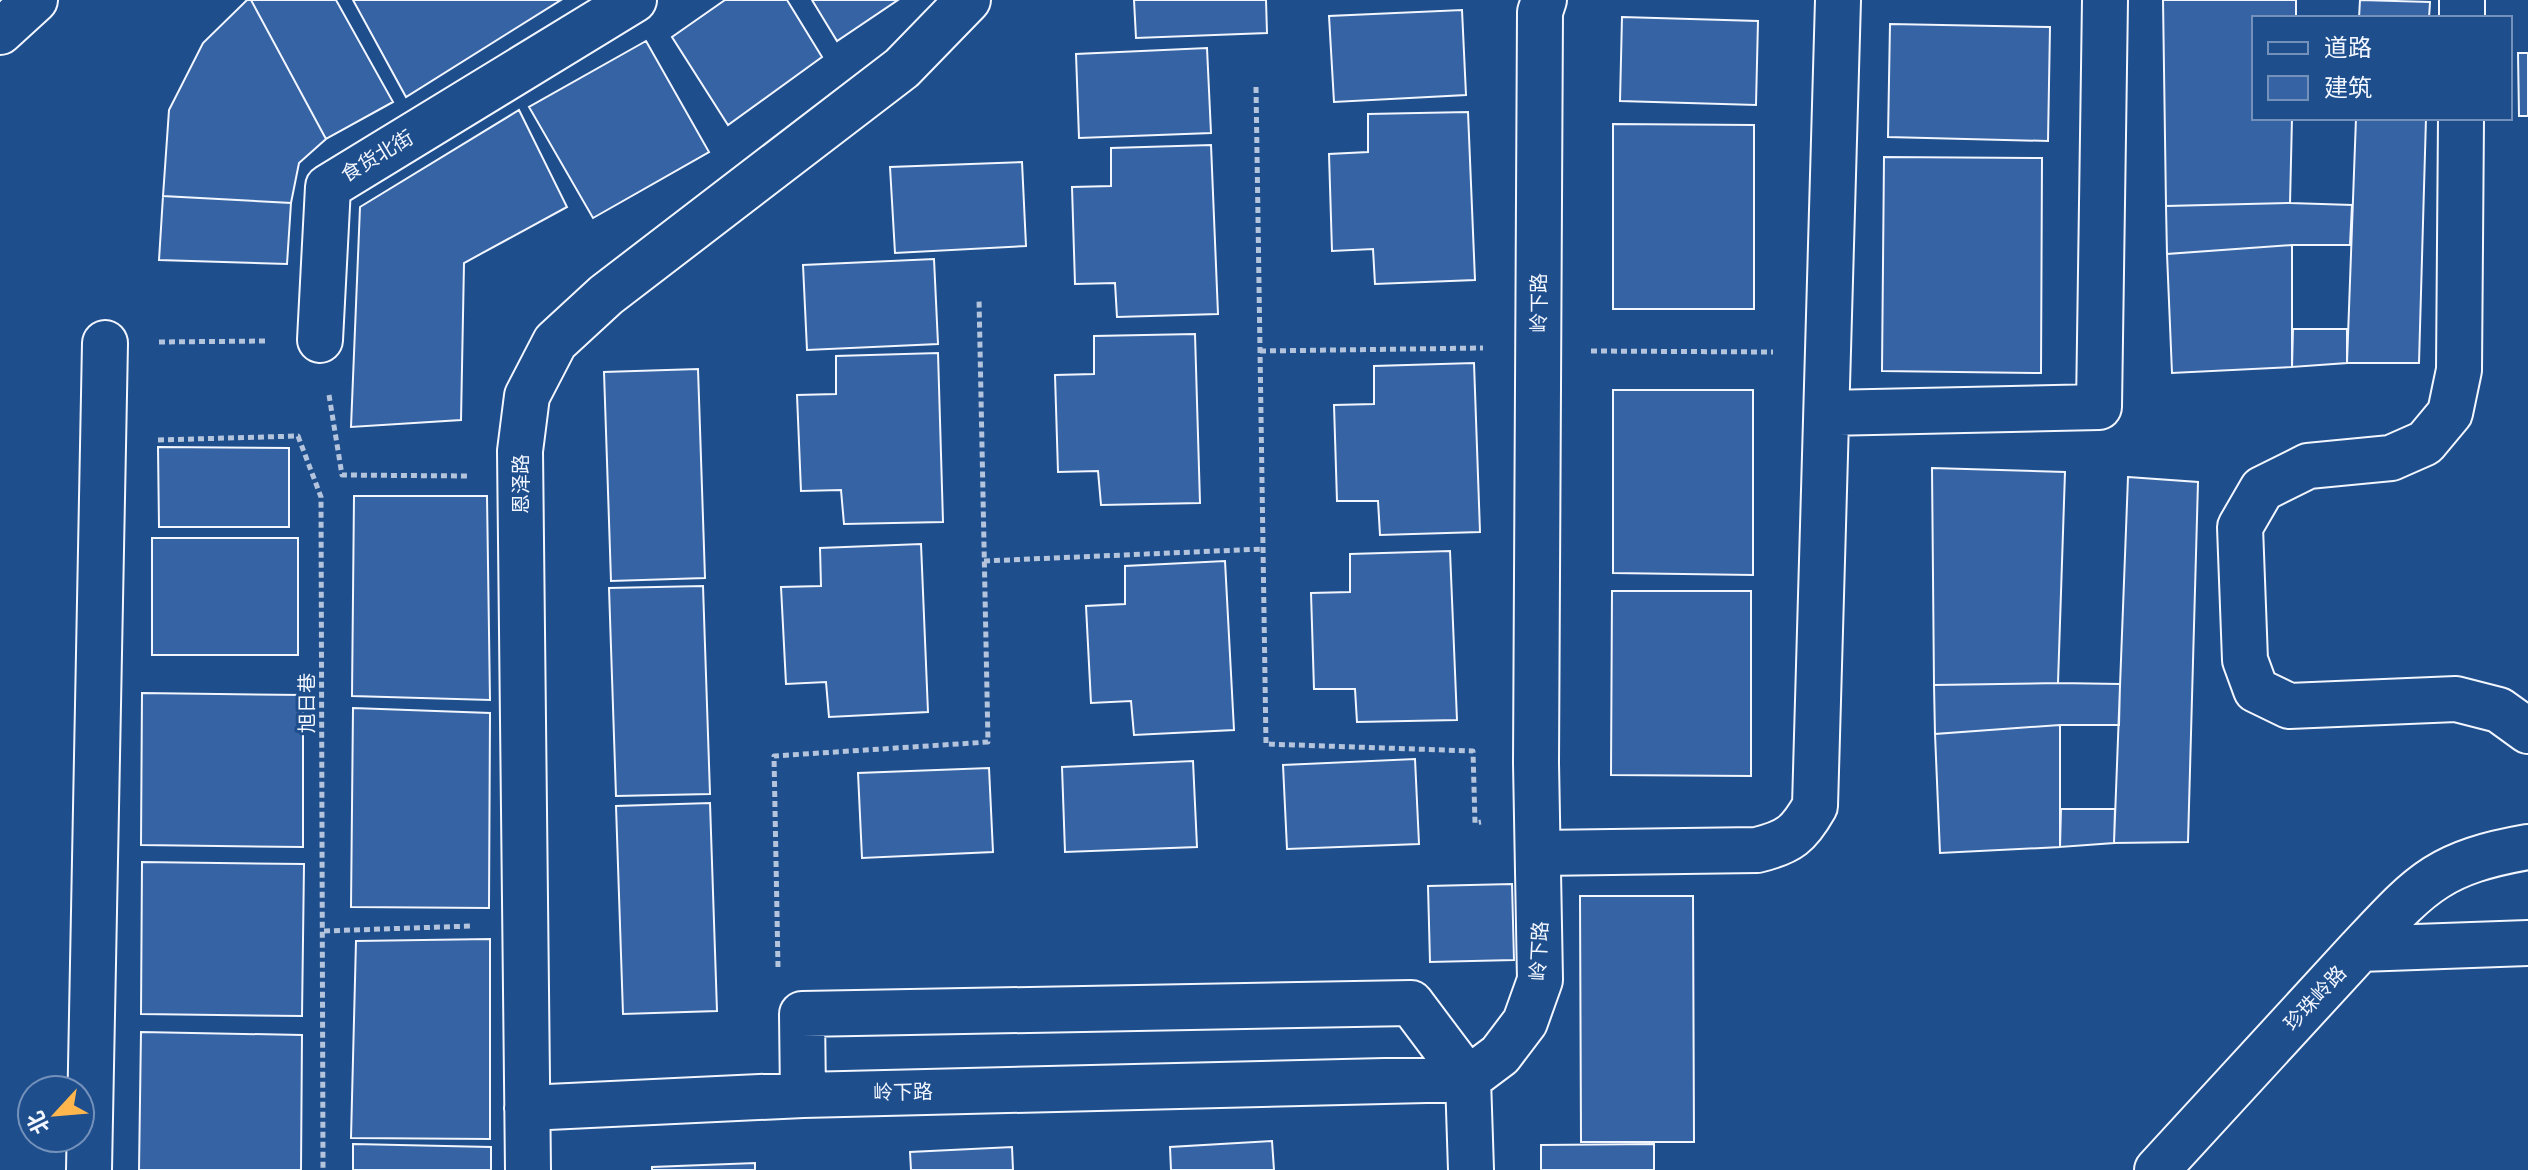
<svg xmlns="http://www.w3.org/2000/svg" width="2528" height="1170" viewBox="0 0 2528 1170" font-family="'Fira Sans Condensed','Noto Sans SC',sans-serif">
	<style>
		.building { fill: #3563a3; stroke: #f2f6ff; stroke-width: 2 }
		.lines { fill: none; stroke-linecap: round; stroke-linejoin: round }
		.street-casing { stroke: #f2f6ff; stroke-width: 48 }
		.primary-casing { stroke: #f2f6ff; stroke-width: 48 }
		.path { stroke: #b3c4dc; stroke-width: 5; stroke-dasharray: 6 4; stroke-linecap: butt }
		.street { stroke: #1f4e8c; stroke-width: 44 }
		.primary { stroke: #1f4e8c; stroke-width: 44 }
		.labels { text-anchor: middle; stroke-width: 6; stroke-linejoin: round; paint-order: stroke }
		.street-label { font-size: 20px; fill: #f2f6ff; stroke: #1f4e8c }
	</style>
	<rect width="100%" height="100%" fill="#1f4e8c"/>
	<path class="building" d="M247,0H251L326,139L299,163L291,203L163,196L169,110L203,43Z
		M251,0H336L393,102L326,139Z
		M353,0H561L406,97Z
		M725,0H787L822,57L728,125L672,37Z
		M812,0H898L837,41Z
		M1134,0H1266L1267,33L1136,38Z
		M2163,0H2296V18H2254V118H2292L2290,203L2166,206Z
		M2360,0L2430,2L2429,18H2359Z
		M1462,10L1466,95L1334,102L1329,16Z
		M1622,17L1758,21L1756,105L1620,101Z
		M1890,24L2050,27L2048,141L1888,137Z
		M646,41L709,152L593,218L529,107Z
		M1207,48L1211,133L1079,138L1076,54Z
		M2518,53H2528V116H2519Z
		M519,110L567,207L464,263L461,420L351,427L360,207Z
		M1468,112L1475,280L1375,284L1373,249L1332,251L1329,154L1368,152V114Z
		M2356,118H2426L2419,363H2347Z
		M1613,124L1754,125V309H1613Z
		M1211,145L1218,314L1117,317L1115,283L1075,284L1072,187L1111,186V148Z
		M1884,157L2042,158L2041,373L1882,371Z
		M1022,162L1026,246L895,253L890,167Z
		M163,196L291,203L287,264L159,260Z
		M2290,203L2352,205L2350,245H2292L2167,254L2166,206Z
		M2292,245V367L2172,373L2167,254Z
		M934,259L938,344L807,350L803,265Z
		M2293,329H2347V363L2292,367Z
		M1195,334L1200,503L1101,505L1098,471L1058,472L1055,375L1094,374V336Z
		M938,353L943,522L844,524L841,490L801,491L797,395L836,394V356Z
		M1474,363L1480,532L1380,535L1378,501H1337L1334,405L1374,404V366Z
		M698,369L705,578L611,581L604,372Z
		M1613,390H1753V575L1613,573Z
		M158,447L289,448V527H159Z
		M1932,468L2065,472L2058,683L1934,685Z
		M2128,477L2198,482L2188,842L2114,843Z
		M354,496H487L490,700L352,696Z
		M152,538H298V655H152Z
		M921,544L928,712L829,717L826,682L786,684L781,587L821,586L820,548Z
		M1450,551L1457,720L1357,722L1355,689H1314L1311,593L1350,592V554Z
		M1225,561L1234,730L1134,735L1131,701L1091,703L1086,606L1125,604V566Z
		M703,586L710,794L616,796L609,588Z
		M1612,591H1751V776L1611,775Z
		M2058,683L2120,684L2119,725H2060L1935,734L1934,685Z
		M142,693L303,695V847L141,845Z
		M353,708L490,713L489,908L351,907Z
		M2060,725V847L1940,853L1935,734Z
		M1415,759L1419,844L1287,849L1283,765Z
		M1193,761L1197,847L1065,852L1062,767Z
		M989,768L993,852L862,858L858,773Z
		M710,803L717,1011L623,1014L616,806Z
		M2061,809H2115L2114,843L2060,847Z
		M142,862L304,864L302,1016L141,1014Z
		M1512,884L1514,960L1430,962L1428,886Z
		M1580,896H1693L1694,1142H1581Z
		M490,939V1139L351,1138L356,941Z
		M141,1032L302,1035L301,1170H139Z
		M1272,1141L1274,1170H1171L1170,1147Z
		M353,1144L491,1147V1170H353Z
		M1654,1144V1170H1541V1145Z
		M1012,1147L1013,1170H911L910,1152Z
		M755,1163V1170H652V1167Z"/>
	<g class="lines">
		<g class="street-casing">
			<path id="street" d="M2462,18V0
				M2461,118L2459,370L2450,413L2425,443L2391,458L2308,466L2262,489L2240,527L2245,660L2256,690L2289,706L2456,699L2499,710L2528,731
				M320,340L328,187L634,0
				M1827,413L2099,407L2105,0
				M1539,853L1757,850C1790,842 1799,834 1815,806L1838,0
				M2360,949C2421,884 2437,863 2528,847
				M803,1095L802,1014L1411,1003L1468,1079L1471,1170
				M527,1108L803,1095L1468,1079L1500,1055L1525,1022L1540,980L1536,763L1540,12L1544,0
				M89,1170L105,343
				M528,1170L520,451L527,396L555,342L606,295L902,68L968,0
				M2157,1170L2360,949L2528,943"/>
		</g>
		<g class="primary-casing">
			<path id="primary" d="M0,32L35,0"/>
		</g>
		<path class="path" d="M1256,87L1266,744L1473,751L1475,823L1481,822
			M159,342L265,341
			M1260,351L1483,348
			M1591,351L1773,352
			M329,395L342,475L467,476
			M158,440L298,436L321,497L323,1170
			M984,561L1263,549
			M324,931L471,926
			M778,967L774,756L988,742L979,298"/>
		<use href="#street" class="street"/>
		<use href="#primary" class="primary"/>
	</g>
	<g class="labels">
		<g class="street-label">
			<text transform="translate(377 156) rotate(-31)" y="7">食货北街</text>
			<text transform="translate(1539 303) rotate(-90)" y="7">岭下路</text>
			<text transform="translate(521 484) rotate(-90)" y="7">恩泽路</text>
			<text transform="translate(307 703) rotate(-90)" y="7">旭日巷</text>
			<text transform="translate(1539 951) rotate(-87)" y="7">岭下路</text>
			<text transform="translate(2315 998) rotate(-47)" y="7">珍珠岭路</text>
			<text transform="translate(903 1092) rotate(-1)" y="7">岭下路</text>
		</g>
	</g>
	<rect x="2252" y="16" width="260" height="104" fill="#1f4e8c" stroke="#7391ba" stroke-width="2"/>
	<rect x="2268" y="42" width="40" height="12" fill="#1f4e8c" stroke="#7391ba" stroke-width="2"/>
	<text x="2324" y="56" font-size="24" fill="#f2f6ff">道路</text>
	<rect x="2268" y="76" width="40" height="24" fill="#3563a3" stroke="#7391ba" stroke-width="2"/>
	<text x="2324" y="96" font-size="24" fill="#f2f6ff">建筑</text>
	<g transform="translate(56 1114) rotate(244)"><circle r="38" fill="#1f4e8c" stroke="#7391ba" stroke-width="2"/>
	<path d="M0-6L14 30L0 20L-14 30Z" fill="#ffb74d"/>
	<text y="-12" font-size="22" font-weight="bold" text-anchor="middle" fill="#f2f6ff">北</text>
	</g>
</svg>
